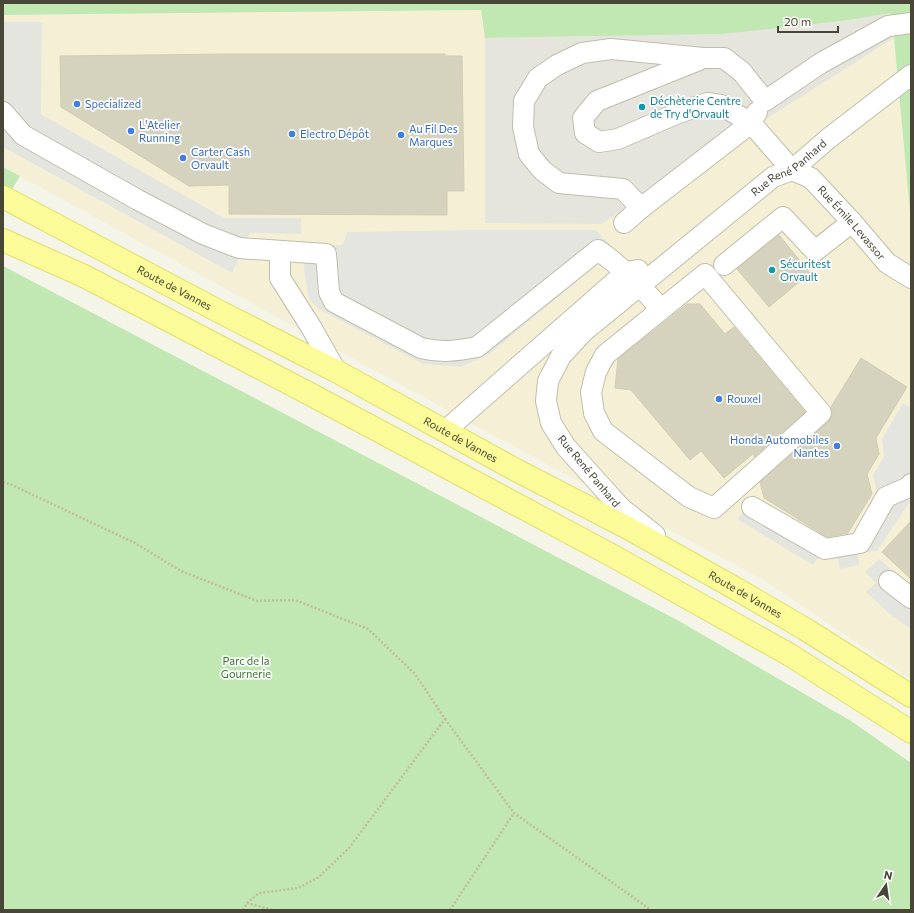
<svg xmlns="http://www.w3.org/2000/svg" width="914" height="913" viewBox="0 0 914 913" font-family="Commissioner,sans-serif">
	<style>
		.commercial { fill: #f5f0d5 }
		.industrial { fill: #e6e5dd }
		.green { fill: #c1e7b3 }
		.parking { fill: #e5e5e0 }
		.building { fill: #d5d3be; stroke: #d0cdb2 }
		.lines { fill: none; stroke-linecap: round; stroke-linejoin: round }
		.minor-casing { stroke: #bfbeab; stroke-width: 22 }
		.major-casing { stroke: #e1df6a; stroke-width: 24 }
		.path { stroke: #c1be9d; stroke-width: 2.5; stroke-dasharray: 2 2; stroke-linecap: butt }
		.minor { stroke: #fff; stroke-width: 20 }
		.major { stroke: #fbfb9a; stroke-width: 22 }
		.shop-dot { fill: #3f7fe0; stroke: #fff; stroke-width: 1.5 }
		.culture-dot { fill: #0f9aa8; stroke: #fff; stroke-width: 1.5 }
		.labels { text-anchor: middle; stroke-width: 3.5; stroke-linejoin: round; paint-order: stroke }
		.culture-label { font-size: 11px; fill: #0d838f; stroke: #fff; text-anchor: start }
		.shop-label { font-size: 11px; fill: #366cbe; stroke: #fff; text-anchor: start }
		.street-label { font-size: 11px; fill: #474637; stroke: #fff }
		.park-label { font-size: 11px; fill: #33782b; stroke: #fff }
	</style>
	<rect width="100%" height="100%" fill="#f4f4e9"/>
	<path class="commercial" d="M481,10L485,38L601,224L894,38L911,223V679L765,581L487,432L3,167V15Z"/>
	<path class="industrial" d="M891,13L894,38L601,224L485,223V38L723,34Z"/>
	<path class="green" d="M3,3H911V223L894,38L891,13L848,20L723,34L485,38L481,10L3,15Z
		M3,167L20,176L3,205Z
		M3,266L679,621L851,721L911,763V910H3Z"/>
	<path class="parking" d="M3,22H42L41,114L224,218H301V234L250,233L232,273L3,147Z
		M471,230H596L615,250L487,356L460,367L423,364L319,309L309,299L304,272L305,245H343L347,232Z
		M903,403L911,408V500L877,551L858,553L859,565L840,569L837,556L822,553L813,565L737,519L757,498L829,543L853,537L878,497L873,475L884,457L882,439Z
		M879,559L911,585V629L893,617L866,592L876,583L865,572Z"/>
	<path class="building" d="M229,54H445V56H462L464,191H447V215L229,214V185L189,186L61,107L60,56Z
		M779,235L810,273L769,307L737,269Z
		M687,304H700L725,334L734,327L805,412L754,457V453L724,478L701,451L690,460L631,390L615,388L618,359Z
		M861,358L907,387L876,438L879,454L867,474L872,494L848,533L827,537L764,498L760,482L829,421L832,416V411L831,407Z
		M911,521V579L882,552Z"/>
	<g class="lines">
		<g class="minor-casing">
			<g id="minor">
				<path d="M699,60L597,101L583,118L585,133L599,142L618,139L676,114L707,103L721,105L751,123L757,112"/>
				<path d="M3,112L23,135L138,200L203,234L239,248L326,254L329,292L334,302L421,348C441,353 457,351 477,347L598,250C622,267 642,287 661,309"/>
				<path d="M641,208L623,189L559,183L542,170L529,154L523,127L524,101L538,78L557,65L582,53L611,49L703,58H724L742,72L765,101L821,63L888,26L911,23"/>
				<path id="s1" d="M624,223L641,208L751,123L792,170L811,178L852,222L887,263L911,278"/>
				<path d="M280,252V278L311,327L336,371"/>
				<path d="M724,265L783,217L815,251L852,222"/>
				<path d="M705,274L821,413L714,508L689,497L603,431L594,413L591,392L596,372L605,355Z"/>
				<path d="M445,431L626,272L638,270"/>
				<path d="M752,507L825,549L860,543L886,497L909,487L911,484"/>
				<path id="s2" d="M655,535L621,508L566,447L551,423L546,401L548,381L561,356L583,332L773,177L792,170L829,138L911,75"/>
				<path d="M889,581L911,598"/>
			</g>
		</g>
		<g class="major-casing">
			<g id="major">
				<path id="s3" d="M3,197L222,313L336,371L516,470L628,528L740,591L805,629L911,696"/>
				<path d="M3,240L84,276L308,393L613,556L790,655L911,732"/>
			</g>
		</g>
		<path class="path" d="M3,482L12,485L135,543L181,571L257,601L295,600L368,629L415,674L445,719L349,848L319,877L298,888L259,893L247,903L243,910
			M445,719L514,813L651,910
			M247,903L273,910
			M450,910L514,813"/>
		<use href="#minor" class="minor"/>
		<use href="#major" class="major"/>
	</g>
	<g class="shop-dot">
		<circle cx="77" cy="104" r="4"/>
		<circle cx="131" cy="131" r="4"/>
		<circle cx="292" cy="134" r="4"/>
		<circle cx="401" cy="135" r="4"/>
		<circle cx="183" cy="158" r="4"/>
		<circle cx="719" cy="399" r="4"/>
		<circle cx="837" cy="446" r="4"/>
	</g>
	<g class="culture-dot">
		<circle cx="642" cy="107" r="4"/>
		<circle cx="772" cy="270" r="4"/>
	</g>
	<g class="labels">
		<g class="culture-label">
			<text x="650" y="105">Déchèterie Centre<tspan x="650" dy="13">de Try d'Orvault</tspan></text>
			<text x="780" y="268">Sécuritest<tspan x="780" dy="13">Orvault</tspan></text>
		</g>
		<g class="shop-label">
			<text x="85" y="108">Specialized</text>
			<text x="139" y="129">L'Atelier<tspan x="139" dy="13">Running</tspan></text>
			<text x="409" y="133">Au Fil Des<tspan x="409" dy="13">Marques</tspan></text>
			<text x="300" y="138">Electro Dépôt</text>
			<text x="191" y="156">Carter Cash<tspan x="191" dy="13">Orvault</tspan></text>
			<text x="727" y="403">Rouxel</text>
			<text x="829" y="444" text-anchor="end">Honda Automobiles<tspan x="829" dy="13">Nantes</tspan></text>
		</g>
		<g class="street-label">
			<text dy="4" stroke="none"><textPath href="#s2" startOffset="521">Rue René Panhard</textPath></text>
			<text dy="4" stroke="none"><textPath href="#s1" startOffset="305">Rue Émile Levassor</textPath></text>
			<text dy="4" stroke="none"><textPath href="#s3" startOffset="194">Route de Vannes</textPath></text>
			<text dy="4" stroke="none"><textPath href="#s3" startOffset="518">Route de Vannes</textPath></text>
			<text transform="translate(589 471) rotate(50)" y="4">Rue René Panhard</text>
			<text dy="4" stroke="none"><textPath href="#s3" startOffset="842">Route de Vannes</textPath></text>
		</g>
		<g class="park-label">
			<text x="246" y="665">Parc de la<tspan x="246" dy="13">Gournerie</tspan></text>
		</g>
	</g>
	<rect width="914" height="913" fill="none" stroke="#474637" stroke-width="8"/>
	<g transform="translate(886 885) rotate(13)" stroke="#ffffff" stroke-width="3" paint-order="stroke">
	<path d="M0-3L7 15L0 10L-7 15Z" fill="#474637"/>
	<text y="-6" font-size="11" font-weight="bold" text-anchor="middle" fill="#474637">N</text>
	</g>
	<path d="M778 26v6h60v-6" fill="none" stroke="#474637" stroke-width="2"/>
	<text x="784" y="26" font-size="12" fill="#474637" stroke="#ffffff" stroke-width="3" paint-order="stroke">20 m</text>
</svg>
